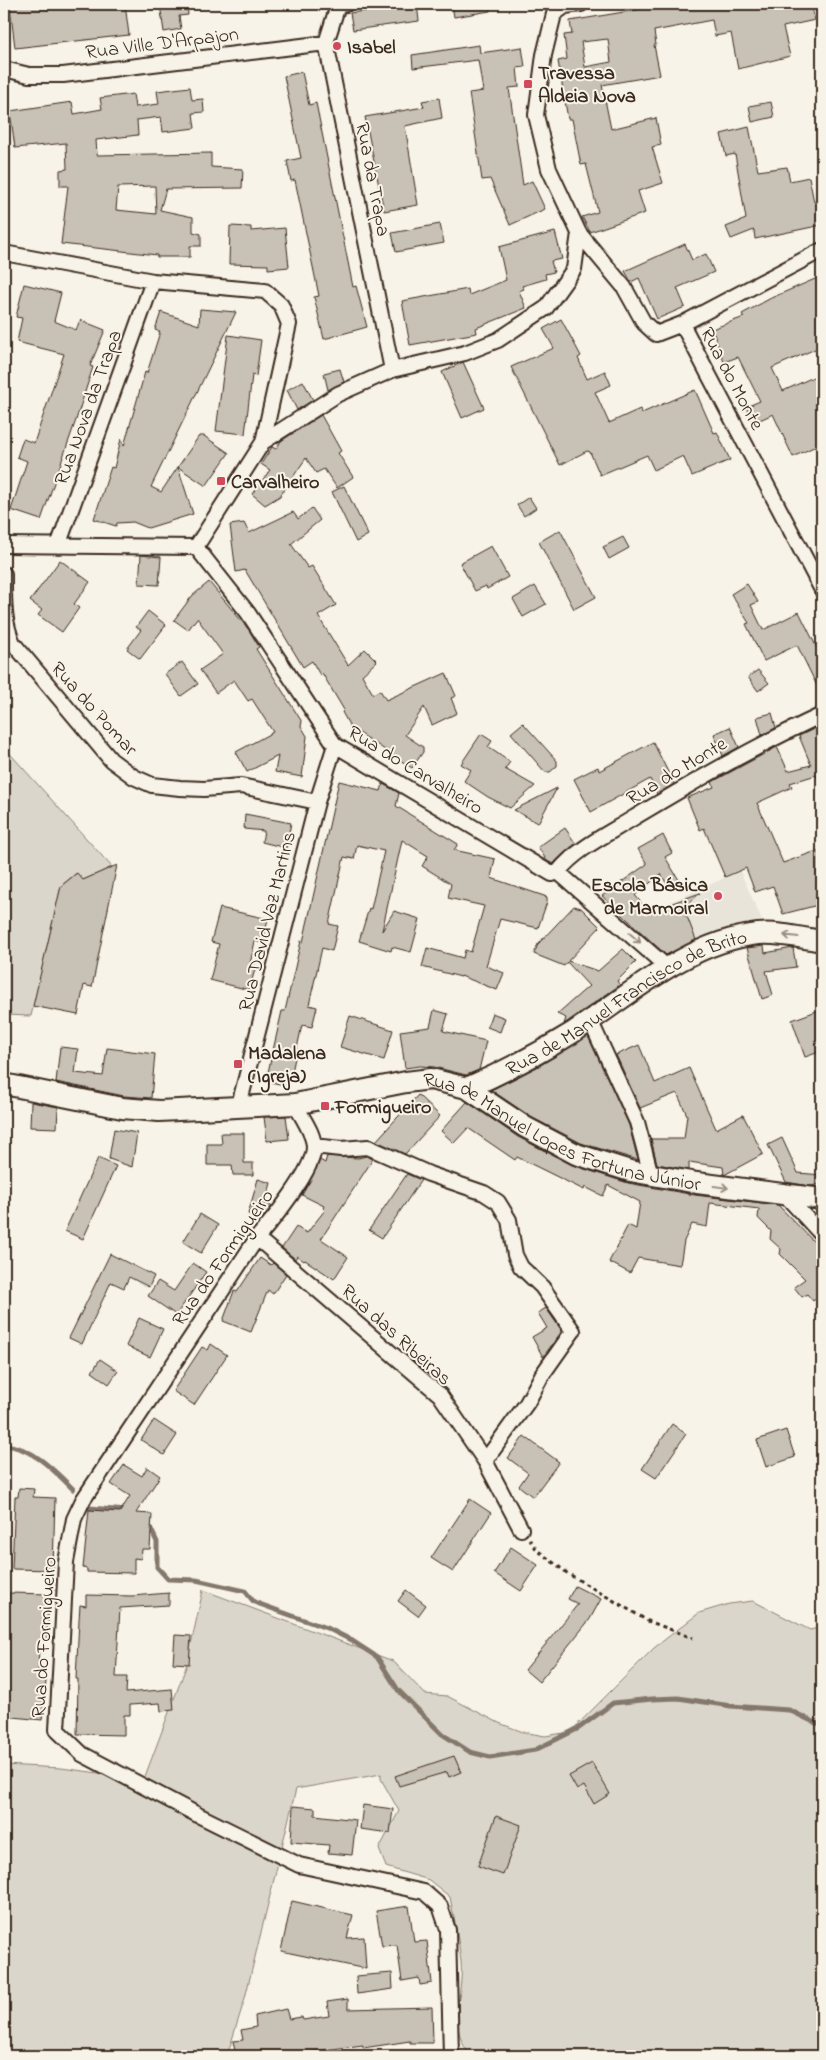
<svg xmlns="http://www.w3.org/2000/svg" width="826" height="2060" viewBox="0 0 826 2060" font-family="'Indie Flower',sans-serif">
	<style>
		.built { fill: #e9e4d9 }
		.green { fill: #dbd6cb; stroke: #8b8074 }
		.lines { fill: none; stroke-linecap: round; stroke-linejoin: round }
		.stream { stroke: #84786c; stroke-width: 5 }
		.building { fill: #c8c1b6; stroke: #3b2a1e; fill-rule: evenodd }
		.street-casing { stroke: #3b2a1e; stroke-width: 18 }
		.secondary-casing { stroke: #3b2a1e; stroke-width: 24 }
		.path { stroke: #3b2a1e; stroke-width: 3; stroke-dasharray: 4 4; stroke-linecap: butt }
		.street { stroke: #f7f3e8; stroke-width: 14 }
		.secondary { stroke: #f7f3e8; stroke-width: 20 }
		.oneway { stroke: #998e83 }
		.poi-dot { fill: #d1495b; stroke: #f7f3e8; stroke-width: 2 }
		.labels { text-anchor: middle; stroke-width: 4; stroke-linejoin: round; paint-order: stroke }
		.street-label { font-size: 20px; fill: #3b2a1e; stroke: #f7f3e8 }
		.poi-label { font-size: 20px; font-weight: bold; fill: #3b2a1e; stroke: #f7f3e8; text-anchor: start }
	</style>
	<rect width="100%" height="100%" fill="#f7f3e8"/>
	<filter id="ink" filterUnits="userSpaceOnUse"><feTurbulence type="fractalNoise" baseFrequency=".02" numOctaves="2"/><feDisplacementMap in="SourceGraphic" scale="10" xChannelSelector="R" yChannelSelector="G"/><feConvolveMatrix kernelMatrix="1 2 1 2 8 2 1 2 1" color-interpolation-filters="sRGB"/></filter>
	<g filter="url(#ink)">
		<path class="built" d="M740,871L762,920L718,931L700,944L665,961L626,922Z"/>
		<path class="green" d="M4,747L112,867L83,880L76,873L61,886L31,1016L4,1015Z
			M203,1590L393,1661L425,1694L447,1696L499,1723L523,1732L545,1736L570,1732L654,1648L699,1613L729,1604L753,1601L810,1630L822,1627V2056H470C446,2022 464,1998 461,1962C459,1941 454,1918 450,1897L429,1880L386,1867L379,1849L399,1811L381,1779V1774L296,1789L245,1998L227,2056H4V1765L61,1768L144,1779L186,1667Z"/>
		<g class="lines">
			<path class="stream" d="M4,1445C32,1447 54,1470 73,1489
				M90,1508L127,1511
				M148,1523L157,1542V1567L168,1579L196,1580L245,1591L254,1602L329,1629L351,1640L377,1657L398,1690L442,1734L470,1752L490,1757L535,1750L579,1728L613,1703L652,1699L678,1698L731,1706L789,1710L822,1726"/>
		</g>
		<path class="building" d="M28,4H40V6L59,4H125L129,35L15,48L10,6Z
			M160,4H187L188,15L179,16L181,29L164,32Z
			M417,4L419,21L353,30L350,13Z
			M452,4H490V11L454,17Z
			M672,4H811L815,20L783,27L790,56L738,69L731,33L715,36L712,20L654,31L656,45H654L660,75L602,85L611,129L656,118L661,145L652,147L663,183L638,191L645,213L590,232L582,217L598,212L586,164L581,165L572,119H568L558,61L567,59L564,35L572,34L570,21ZM608,39L611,62L585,67L581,42Z
			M479,45L480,53L522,47L525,67L517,68L519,87L509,88L523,185L532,181L545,209L510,225L490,179L482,180L469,93L483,91L478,60L413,68L412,55Z
			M302,72L309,105L316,103L353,287L356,286L367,327L324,339L314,297L319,296L295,180L291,181L287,161L301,158L284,76Z
			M190,87L192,100L203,99L204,112L193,113L195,128L163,132L161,117L137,120L138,135L96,140L97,155L211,153V167L243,169L242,188L166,189L160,210L193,217V232L201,234V246H190V257H157V255L61,244L68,186H60V170L67,169L66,143L15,148L10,111L72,102L74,114L102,109L100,98L133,94L135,107L159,104L157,91ZM155,186L156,214L116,210L118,187Z
			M439,98L442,118L405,126L418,205L384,211L365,117L424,107L422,101Z
			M771,102L774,117L752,122L749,106Z
			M749,127L758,171L787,167L790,181L809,177L814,202L822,201V225L755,239L754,230L731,239L726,227L746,219L735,154L726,156L721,134Z
			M440,224L444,243L396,252L392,233Z
			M230,226L251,227V231L285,228L289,267L268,269V265L229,264Z
			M555,232L562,259L551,261L554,272L545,274L546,279L522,286L524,289L519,291L526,308L476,328L477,333L410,345L402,301L468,289L469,295L506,280L499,247Z
			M685,244L692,260L706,254L714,272L677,288L685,307L657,319L639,278L631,282L625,271Z
			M822,276V346L772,368L783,391L822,373V443L793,457L773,414L753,423L746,407L760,401L738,357L724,362L712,329L744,317L742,314L771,298Z
			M24,284L61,293L54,321L76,330L80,320L105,330L90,366L93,367L76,420L41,520L11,510L27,461L17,457L23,439L34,443L64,354L17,342L22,318L16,317Z
			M200,309L236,312L151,487L161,492L178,467L193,514L148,528L133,522L117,523L116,526L94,519L111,467L114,468L121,439L124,446L145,372L147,373L160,332L155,330L161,312L199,325Z
			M561,319L581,356L578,358L587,379L605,371L611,385L595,392L609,423L640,409L642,413L695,390L714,433L717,432L730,460L692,476L683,456L654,470L647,455L600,475L590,452L587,451L560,465L511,367L554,348L543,329Z
			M228,335L261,340L256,376L252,375L245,434L216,431Z
			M463,362L484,408L462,418L442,372Z
			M340,369L344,382L328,390L324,373Z
			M303,381L313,400L297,410L287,390Z
			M321,415L341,451L338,453L353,477L337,488L324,469L316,473L306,458L280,496L265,505L252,494L270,470L261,464L272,447L276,449L281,441Z
			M199,436H204L229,453L206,486L178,467Z
			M344,486L368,535L356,542L332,492Z
			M529,497L536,508L524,516L517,505Z
			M312,508L320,520L291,544L308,568L312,566L336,605L318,616L348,665L365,649L377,661L362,675L373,694L380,690L386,700L446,673L456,696L451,698L457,713L432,725L424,707L405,735L423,747V752L412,768L358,732L354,734L342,712L344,710L322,673L320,675L312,661L303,667L245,570L236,572L230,525L244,523L249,533L293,512L298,519Z
			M560,530L596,597L574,609L539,542Z
			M623,537L629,548L609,559L603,547Z
			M491,546L508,577L487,589L486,586L475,591L460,563Z
			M141,555L161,557L159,585L139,584Z
			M60,560L90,582L74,604L79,608L62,632L38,615L42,610L30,601Z
			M209,582L249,630L259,647L256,649L302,722L301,726L307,736L302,777L275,772L278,756L247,772L236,752L273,732L252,699L248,701L234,680L216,693L200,670L223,654L197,618L188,630L174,620L192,596Z
			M747,584L758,602L751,605L763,630L799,612L822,658V696L797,645L764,661L746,624L749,623L731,594Z
			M535,586L546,604L523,617L513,599Z
			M148,611L166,625L140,659L127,649L141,630L136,627Z
			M182,662L198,684L181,696L165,674Z
			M758,670L769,683L758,691L748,677Z
			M772,713L776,728L762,735L757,717Z
			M523,723L557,761V766L550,772H545L511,733Z
			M730,727L739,747L723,756L714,734Z
			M816,728L822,742V789L816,775L790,783L792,787L757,803L783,863L822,849V904L783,914L773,886L755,892L746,868L725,877L704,828L700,830L687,798L714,787L712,782L777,747L788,771L811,765L799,736Z
			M481,734L492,741L488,747L510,762L505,769L535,786L510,808L488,797L464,781L471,770L461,764Z
			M653,742L674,784L657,794L650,779L591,812L574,779L598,767L599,771Z
			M339,781L381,791L383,784L399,793L396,806L458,844L454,850L495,859L491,878L547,897V902L538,928L500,919L486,966L504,973L497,990L461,976V977L422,967L427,948L463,958L465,950L471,952L484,906L448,898L451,884L422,866L428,856L402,840L382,931L394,911L420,919L411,952L392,947L391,951L359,941L369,908L371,909L384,851L357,845L354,859L344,857L329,924L338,926L332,951L322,948L309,1005L317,1007L312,1027L302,1025L289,1086L266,1081L282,1011H285L301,941L303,942Z
			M557,788L538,823L514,810Z
			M245,814L291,823L286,848L262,842L264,831L244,829Z
			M565,828L576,844L553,864L547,861L538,847Z
			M663,835L672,853L665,857L679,880L668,886L661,874L635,895L648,912L700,893L681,910L688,919L696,940L666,955L602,896L647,864L638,849Z
			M117,865L92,987L84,985L78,1015L33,1006L61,886L77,873L83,880Z
			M574,906L581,908L600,927L568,961L598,971L623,949L636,962L617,981L620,985L564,1024L566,1018L557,1014L589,986L567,962L564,966L534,954L538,944Z
			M220,908L268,919L263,943L255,941L250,964L256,966L249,990L210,980L219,944L211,942Z
			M764,946L765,953L793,948L796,967L766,971L773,995L762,999L747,948Z
			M822,1009V1051L805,1057L792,1020Z
			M434,1010L448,1014L443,1031L486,1041L479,1070L466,1075L434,1067L420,1066L405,1068L400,1031L430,1027Z
			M492,1013L505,1018L500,1032L487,1027Z
			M350,1016L393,1030L384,1060L340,1047Z
			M588,1036L629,1125L638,1160L581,1143L531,1117L491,1090L539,1066Z
			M639,1045L655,1083L689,1068L716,1129L743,1115L763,1154L724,1175L723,1167L689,1162V1170L657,1164L651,1139H684L687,1115L677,1093L640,1108L616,1055Z
			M60,1047L78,1049L75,1073L103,1076L107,1048L155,1054L151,1098L124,1096L56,1082Z
			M418,1095L440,1116L405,1154L376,1141Z
			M31,1102L58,1107L57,1128L30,1127Z
			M467,1102L518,1137L572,1165L628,1183L695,1195L778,1205L822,1250V1294L813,1301L807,1294L802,1297L794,1287L805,1279L780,1254L781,1249L770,1239L771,1231L758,1218L759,1209L710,1203L707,1227L692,1224L684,1241L680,1265L638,1258L630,1273L609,1262L628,1225L636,1229L640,1202L608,1185L603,1196L585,1187L584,1190L517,1157L515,1160L468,1128L454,1143L441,1131Z
			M286,1116L289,1139L267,1141L264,1117Z
			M114,1129L137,1133L132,1167L109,1159Z
			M221,1133H244V1163H253V1175H233L232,1165H207V1144H222Z
			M782,1138L798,1173L822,1175V1184L810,1186L786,1182L768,1145Z
			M327,1156L358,1158L366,1156L373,1159L321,1239L348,1257L334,1279L305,1260L304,1261L297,1256L295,1259L282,1248L296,1227L307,1233L325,1210L323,1208L324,1206L302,1195L320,1160L325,1163Z
			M98,1158L116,1166L83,1239L65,1231Z
			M407,1174L421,1180L382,1238L369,1230Z
			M258,1179L271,1183L265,1204L272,1206L263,1218L248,1214Z
			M200,1214L218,1225L201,1253L183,1242Z
			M110,1254L154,1276L149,1287L129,1277L124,1288L111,1282L82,1344L69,1338Z
			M260,1258L271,1265L273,1263L286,1274L273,1294L268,1290L251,1332L223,1321L234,1291L237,1292Z
			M193,1263L206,1272L176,1315L148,1296L158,1281L174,1291Z
			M546,1308L562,1331L543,1357L532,1337L547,1328L538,1313Z
			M139,1318L163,1329L150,1357L126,1346Z
			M211,1344L227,1355L194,1405L173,1391L202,1347L208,1350Z
			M100,1359L118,1371L109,1384L92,1372Z
			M154,1420L177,1435L164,1455L141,1440Z
			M672,1424L686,1434L656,1478L642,1469Z
			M786,1430L795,1457L766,1467L757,1440Z
			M524,1436L559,1462L533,1497L519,1486L528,1473L508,1458Z
			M124,1465L142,1476L147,1467L160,1476L136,1513L152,1514L150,1549H142L141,1559L134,1558V1573L87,1572V1569L83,1568L89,1510L120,1512L130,1496L111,1484Z
			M19,1488L34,1489L33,1497L55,1498L53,1570L12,1569L15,1497H18Z
			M470,1499L491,1513L453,1572L431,1558Z
			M511,1547L538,1565L521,1591L494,1573Z
			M575,1586L601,1599L590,1619L539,1682L525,1670L578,1604L568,1599Z
			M406,1590L426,1605L418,1616L398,1601Z
			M9,1593L49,1594L47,1641L39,1640L38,1680L46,1681L42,1720L4,1716Z
			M169,1593V1605L120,1608L116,1677H127L126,1693L172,1689L174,1710L161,1711L160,1703L130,1705V1715H124V1735L77,1734L78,1679H76L79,1620L80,1605L86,1606V1595L132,1596Z
			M175,1635L191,1636L189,1664L173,1663Z
			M454,1756L461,1772L449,1777L447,1772L399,1786L395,1776Z
			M592,1763L610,1794L594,1804L584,1786L577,1790L569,1776Z
			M363,1805L393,1809L390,1833L360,1829Z
			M293,1806L315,1808V1815L356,1820L352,1855L328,1853L329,1845L291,1842Z
			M496,1816L521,1825L503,1875L478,1866Z
			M292,1901L353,1915L347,1938L364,1937L366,1969L281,1951Z
			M409,1906L414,1942L427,1941L432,1983L420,1985L419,1978L402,1981L397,1945L382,1946L376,1911Z
			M392,1973L393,1989L357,1994L356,1976Z
			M348,1999V2009L432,2007L433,2043H410V2041L363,2048V2045L309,2052L310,2055L302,2056H236L233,2041L243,2040L241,2030L256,2027L255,2016L286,2009L289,2019L302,2017L303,2020L329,2016L327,2002Z"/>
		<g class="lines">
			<g class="street-casing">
				<path id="street" d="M346,4L338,5L326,43L392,370
					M4,69L29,75H63L326,43
					M579,233L624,287L644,323L656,334L682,324L822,590
					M4,253L153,281L265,291L281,305L289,324L263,442
					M682,324L822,250
					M4,545L196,547
					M58,546L153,281
					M196,547L263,442L338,394L392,370L465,353L498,340L546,308L574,269L579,233L549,169L536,115L544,55L554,14L565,6L581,4
					M196,547L248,613L335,745L552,874L558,872
					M4,574C4,598 3,621 13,643L111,760L134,777L152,785L180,788L204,789L241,786L317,802
					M558,872C577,848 610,833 635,817C697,780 757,745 822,715
					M558,872L668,968
					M590,1020L637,1122L651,1175
					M295,1104C301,1116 314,1133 314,1147C314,1170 272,1221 257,1238L83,1500L74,1519L66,1562L57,1730L82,1754L198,1815L299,1865L424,1892L440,1906L448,1930L451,2056
					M238,1109L317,802L335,745
					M314,1146L341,1149L368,1147L429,1174L484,1193L498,1202L509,1220L515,1255L521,1267L542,1287L573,1331L542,1375L527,1403L485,1461
					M786,1196L822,1235
					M257,1238L440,1395L485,1461L521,1529"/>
			</g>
			<g class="secondary-casing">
				<g id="secondary">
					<path id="s1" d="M4,1084L122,1108L159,1111L295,1104L406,1082L431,1079L467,1088L525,1127L576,1154L630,1171L697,1183L822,1199"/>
					<path id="s2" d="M467,1088C504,1072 538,1054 572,1033C630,995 687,942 758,934C778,932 802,938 822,941"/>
				</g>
			</g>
			<path class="path" d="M529,1539L537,1550L567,1573L648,1621L693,1638"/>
			<use href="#street" class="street"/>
			<use href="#secondary" class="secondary"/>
		</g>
		<defs><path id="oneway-shaft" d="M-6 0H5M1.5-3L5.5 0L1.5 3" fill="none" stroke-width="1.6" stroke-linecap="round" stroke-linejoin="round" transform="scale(1.25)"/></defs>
		<g class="oneway">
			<use href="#oneway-shaft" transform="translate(791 936) rotate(-173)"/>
			<use href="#oneway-shaft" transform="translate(635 938) rotate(41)"/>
			<use href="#oneway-shaft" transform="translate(721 1187) rotate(8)"/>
		</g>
	</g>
	<g class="poi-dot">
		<circle cx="337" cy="46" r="5"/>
		<rect x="523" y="79" width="10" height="10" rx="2.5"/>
		<rect x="216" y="476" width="10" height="10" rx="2.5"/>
		<circle cx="718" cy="896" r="5"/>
		<rect x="233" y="1059" width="10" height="10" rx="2.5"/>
		<rect x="320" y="1101" width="10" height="10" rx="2.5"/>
	</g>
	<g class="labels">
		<g class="street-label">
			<text transform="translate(162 42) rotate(-7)" y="7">Rua Ville D'Arpajon</text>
			<text transform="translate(374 179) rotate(79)" y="7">Rua da Trapa</text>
			<text transform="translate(733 378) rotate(62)" y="7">Rua do Monte</text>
			<text transform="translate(87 407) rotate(-70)" y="7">Rua Nova da Trapa</text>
			<text transform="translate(95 708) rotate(48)" y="7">Rua do Pomar</text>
			<text transform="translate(416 769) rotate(31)" y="7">Rua do Carvalheiro</text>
			<text transform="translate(676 770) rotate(-31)" y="7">Rua do Monte</text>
			<text transform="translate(266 921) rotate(-76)" y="7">Rua David Vaz Martins</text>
			<text dy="7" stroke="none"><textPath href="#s2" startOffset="182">Rua de Manuel Francisco de Brito</textPath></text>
			<text dy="7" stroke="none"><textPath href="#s1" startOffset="575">Rua de Manuel Lopes Fortuna Júnior</textPath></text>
			<text transform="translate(222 1257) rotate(-55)" y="7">Rua do Formigueiro</text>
			<text transform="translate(397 1334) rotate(42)" y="7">Rua das Ribeiras</text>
			<text transform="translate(43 1637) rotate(-86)" y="7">Rua do Formigueiro</text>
		</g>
		<g class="poi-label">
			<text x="347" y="53">Isabel</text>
			<text x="538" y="79">Travessa<tspan x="538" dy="23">Aldeia Nova</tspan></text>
			<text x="231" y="488">Carvalheiro</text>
			<text x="708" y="891" text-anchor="end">Escola Básica<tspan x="708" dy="23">de Marmoiral</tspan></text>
			<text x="248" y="1059">Madalena<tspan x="248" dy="23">(Igreja)</tspan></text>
			<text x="335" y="1113">Formigueiro</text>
		</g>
	</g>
	<rect width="826" height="2060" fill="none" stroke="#f7f3e8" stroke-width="20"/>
	<rect x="10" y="10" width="806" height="2040" fill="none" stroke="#3b2a1e" stroke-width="2" filter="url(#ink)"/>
</svg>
